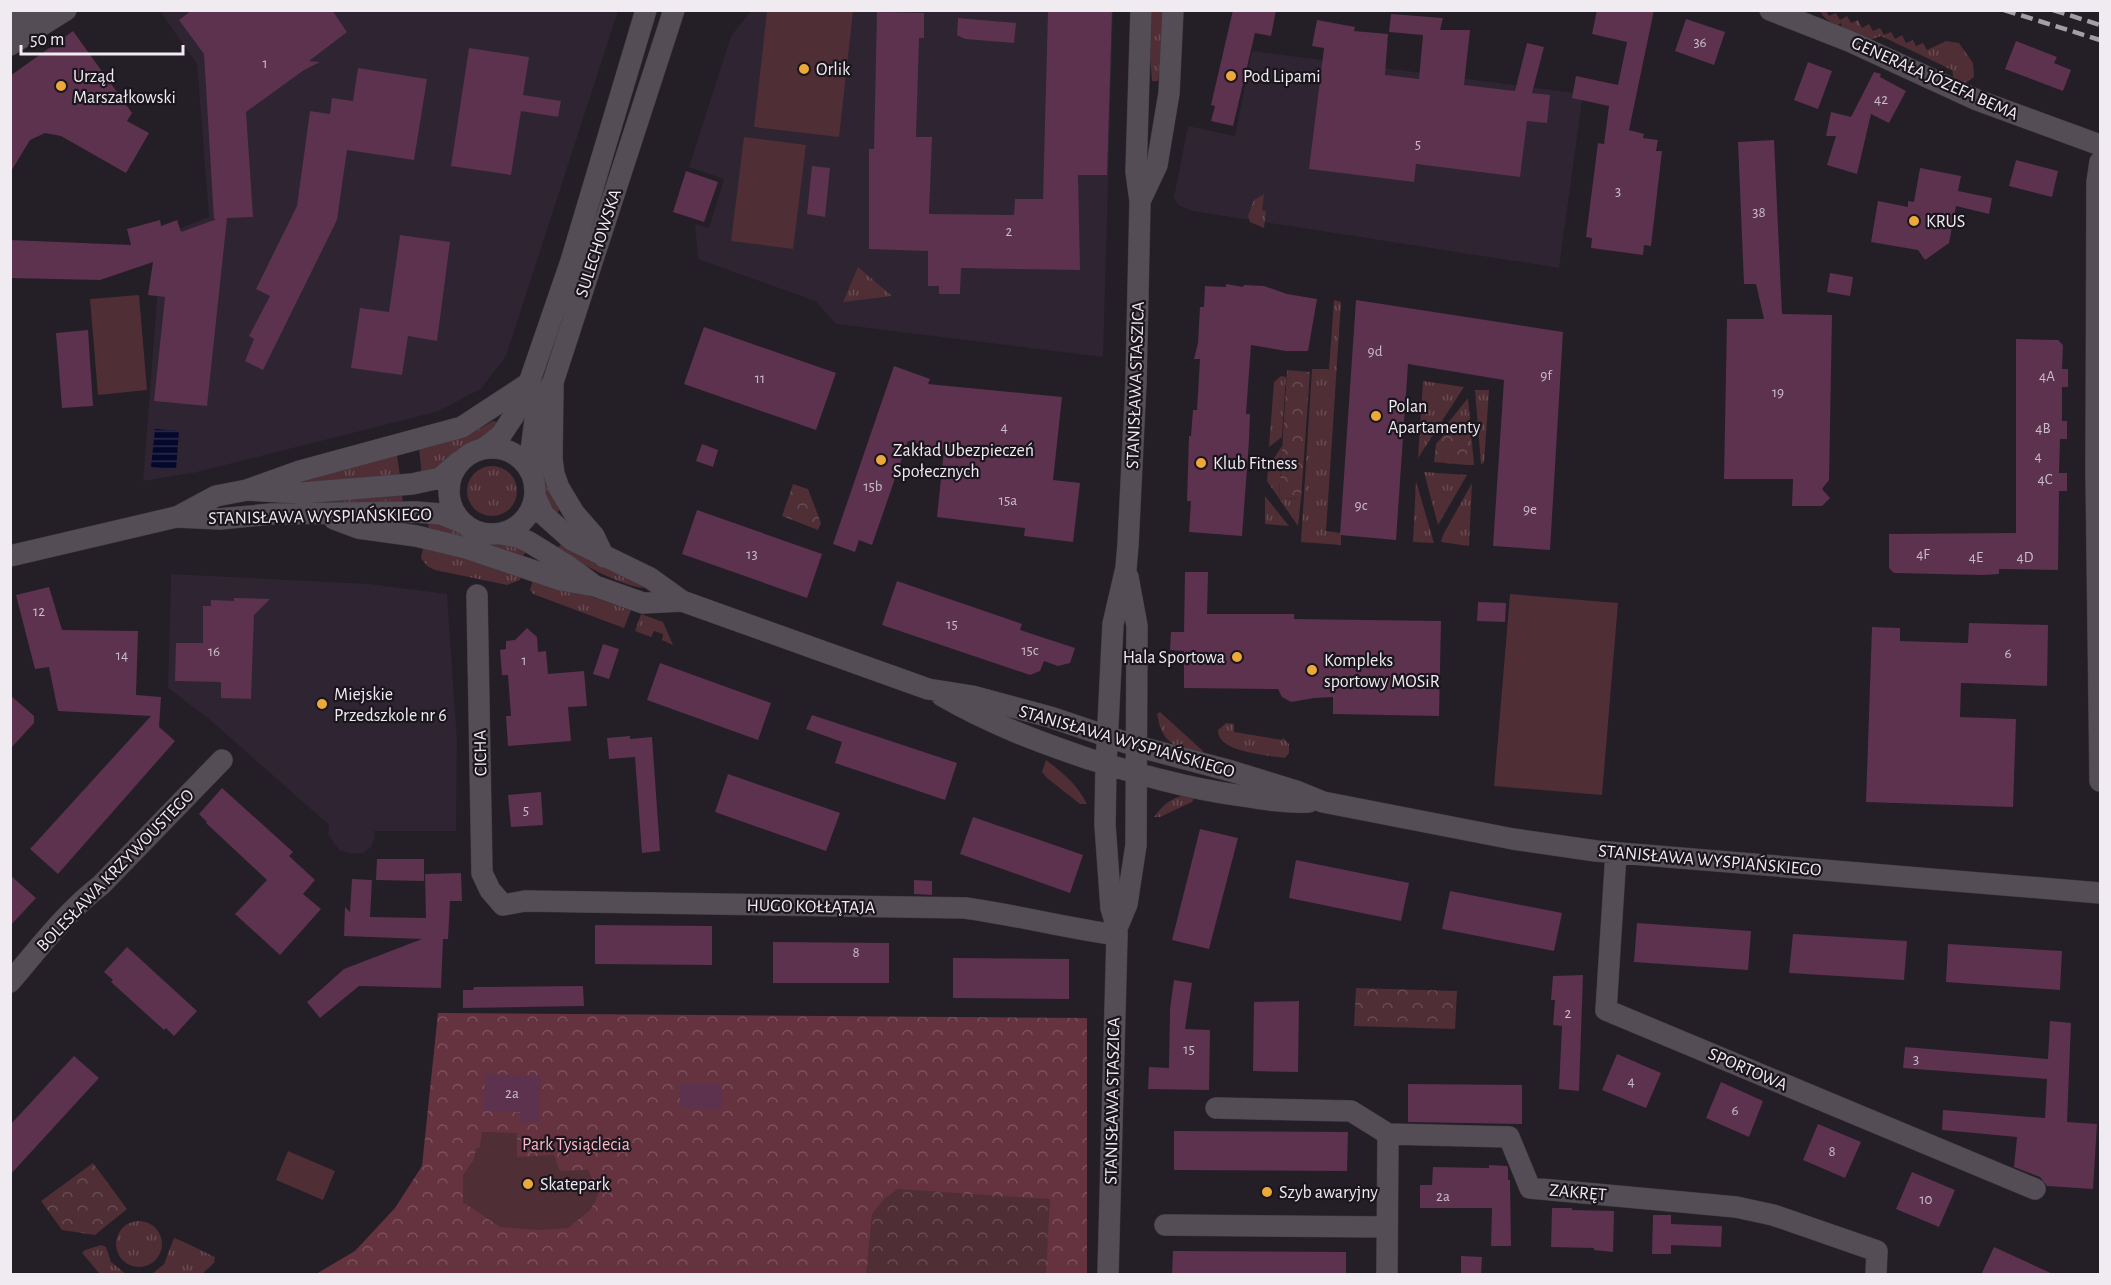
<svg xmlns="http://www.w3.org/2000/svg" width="2111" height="1285" viewBox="0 0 2111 1285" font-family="'Alegreya Sans',sans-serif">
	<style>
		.built { fill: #2e2432 }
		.grass { fill: url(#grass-tufts) }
		.forest { fill: url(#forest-crowns) }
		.park { fill: url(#park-crowns) }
		.pitch { fill: #4f2e35 }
		.water { fill: url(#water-rules) }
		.building { fill: #5c324e }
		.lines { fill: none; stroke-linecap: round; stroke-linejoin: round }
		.minor-casing { stroke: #3f3a41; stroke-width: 22 }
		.minor { stroke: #544d56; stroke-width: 21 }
		.rail { stroke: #a49fa6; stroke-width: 4.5; stroke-dasharray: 12 6; stroke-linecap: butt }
		.poi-dot { fill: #eca93a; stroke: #1b151d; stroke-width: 2 }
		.labels { text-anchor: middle; stroke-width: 4.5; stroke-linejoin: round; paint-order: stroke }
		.number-label { font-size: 15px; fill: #cabdc8 }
		.poi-label { font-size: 18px; fill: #efebf1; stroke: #1b151d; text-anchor: start }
		.street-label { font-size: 18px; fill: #efebf1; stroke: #1b151d }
		.park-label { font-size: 18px; fill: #fdb8c7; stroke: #1b151d }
	</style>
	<defs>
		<pattern id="grass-tufts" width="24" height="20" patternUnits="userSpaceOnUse" patternTransform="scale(1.5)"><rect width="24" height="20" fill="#4f2e35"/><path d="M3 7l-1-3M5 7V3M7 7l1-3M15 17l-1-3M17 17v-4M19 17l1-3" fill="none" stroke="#694c53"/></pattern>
		<pattern id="forest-crowns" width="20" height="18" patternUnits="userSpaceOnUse" patternTransform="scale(1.5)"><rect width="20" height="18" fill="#653340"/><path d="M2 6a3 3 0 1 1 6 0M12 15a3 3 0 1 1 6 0" fill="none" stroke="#7b515c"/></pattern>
		<pattern id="park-crowns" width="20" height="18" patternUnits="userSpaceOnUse" patternTransform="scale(1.5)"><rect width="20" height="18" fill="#4f2e35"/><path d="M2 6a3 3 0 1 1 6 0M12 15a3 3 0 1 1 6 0" fill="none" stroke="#694c53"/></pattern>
		<pattern id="water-rules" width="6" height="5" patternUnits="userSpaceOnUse" patternTransform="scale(1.5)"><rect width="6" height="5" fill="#04082c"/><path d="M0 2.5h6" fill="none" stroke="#292c4b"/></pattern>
	</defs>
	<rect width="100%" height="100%" fill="#241e26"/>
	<path class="built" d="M160,11H618L506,356L481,389L436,412L193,473L143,481L159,273L168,233L209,217L197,64Z
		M751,11H1113L1103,357L836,324L815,301L698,259L695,224L709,228L724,179L689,167L731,36Z
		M1252,51L1583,94L1559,268L1192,211L1178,205L1174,197L1188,126L1235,136Z
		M171,574L370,584L447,594L457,741L456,831H374L375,837L371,847L363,853L352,854L339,850L328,835L329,825L209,719L168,688Z"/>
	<path class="grass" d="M1151,11H1164L1161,64L1158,81H1152L1150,59Z
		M1820,11H1826L1829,16L1836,13L1840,20L1847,16L1851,23L1858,20L1862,28L1869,24L1873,31L1880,28L1884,35L1891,32L1895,39L1902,35L1906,43L1913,40L1916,46L1923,43L1927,50L1946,41L1959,43L1973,63L1974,77L1965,83L1954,80L1952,70L1881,36L1870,40L1842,27L1841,23L1838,25C1830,22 1823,18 1820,11Z
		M1264,194L1262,210L1266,211L1264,228L1250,222L1248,216L1254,200Z
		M858,267L892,296L843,302Z
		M1334,300L1341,302L1326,531L1341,533V545L1301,542L1312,369H1329Z
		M1281,376L1286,377L1282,437L1269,447L1274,382Z
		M1423,381L1464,387L1418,458Z
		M1475,390H1489L1484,463L1481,464Z
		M1468,398L1474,465H1467V425L1448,423Z
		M493,421L502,423L482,440L466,446L442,468L422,475L419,449L469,435Z
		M541,439L560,509L555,516L544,497V482L539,466Z
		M1282,446L1279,498L1301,499L1298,526L1267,481L1268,467Z
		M397,455L400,476L303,483L302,480Z
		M467 491a25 25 0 1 1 50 0a25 25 0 1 1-50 0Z
		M1424,472L1467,475L1438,525Z
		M1416,481L1434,543L1413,542Z
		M1472,483L1469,546L1441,542L1443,535Z
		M402,493L403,506L220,510V508Z
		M1265,496L1289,526L1265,524Z
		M428,521L455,528L461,534L473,541L492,544L508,543L527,551L521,558L429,532Z
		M562,543L647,588C626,589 576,561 557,549Z
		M424,544L523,572L520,580L507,585L435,570L427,566L421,558Z
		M534,577L631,610L624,628L533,594L530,590Z
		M641,614L663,622L673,645L662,640L663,634L654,631L651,637L635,631Z
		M1160,712L1203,751V755C1175,746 1163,746 1157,714Z
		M1226,723L1234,724V732L1282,740L1283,738L1289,744V753L1285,758C1267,755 1217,752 1218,730Z
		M1046,760C1063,773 1077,784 1087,804H1080L1047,778L1042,772Z
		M1196,794L1192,802L1160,817H1154C1166,801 1176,795 1196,794Z
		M116 1244a23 23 0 1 1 46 0a23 23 0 1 1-46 0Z
		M174,1238C188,1243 202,1251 215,1257L214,1263L202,1274H152L164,1264Z
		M101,1245L106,1247L111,1262L126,1274H100L82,1253L85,1250Z"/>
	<path class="forest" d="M438,1013L1087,1018V1274H316L355,1251L395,1208L422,1166Z"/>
	<path class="park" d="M1287,370L1310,372L1301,499L1279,498Z
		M1448,423L1467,425V465L1434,462L1436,444L1446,432Z
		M793,484L808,489L821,523L818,530L782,516Z
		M1356,988L1457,991L1455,1029L1354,1026Z
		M93,1163L127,1209L95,1235L62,1230L41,1201Z
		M898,1189L1050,1199L1046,1274H866L872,1214L885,1198Z"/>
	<path class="pitch" d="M767,11H853L839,137L754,127Z
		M744,137L806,145L793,249L731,241Z
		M139,295L147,390L98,395L90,299Z
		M1510,594L1618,603L1602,795L1494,786Z
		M482,1132L517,1133V1157L554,1155L560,1171L588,1170L598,1193L595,1202L589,1211L568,1228L539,1230L500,1227L463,1202V1175L473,1161L476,1149L480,1147Z
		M288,1151L335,1171L323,1200L276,1180Z"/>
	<path class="water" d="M155,429L179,431L176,469L151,467Z"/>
	<path class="building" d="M192,10H332L347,32L309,61L320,62L304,70L246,112L253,217L227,218L207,406L154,401L165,297L148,295L153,262L100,280L10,278V240L131,245L127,229L160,220L161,226L177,220L181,232L217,219H214L204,54L179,20Z
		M1048,10H1112L1107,175H1078L1080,270L961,268L960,294H939V286H928V251L869,249V149H874L877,12L924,13V38H919L916,137H932L929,214L1014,215L1015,199H1043Z
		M1233,10H1276L1271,36L1255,33L1233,126L1211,121L1215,106L1211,105Z
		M1597,10H1654L1629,130L1644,134L1643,138L1658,140L1656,151H1662L1651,246L1644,245L1643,255L1591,248L1592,238L1586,237L1598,143L1604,144L1609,106L1572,98L1576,76L1618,85L1627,42L1592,34Z
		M1391,14L1443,18L1440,30H1470L1464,85L1515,91L1527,43L1544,47L1532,93L1550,95L1547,123L1527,121L1520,177L1416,164L1414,182L1309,169L1324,48L1312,46L1317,20L1355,27L1354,31L1388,34L1385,75L1419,79L1423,35L1389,32Z
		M958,18L1016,23L1014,43L965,39L957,35Z
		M1686,19L1725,32L1714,65L1675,51Z
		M73,31L132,113L127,121L149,133L126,173L61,136L45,133L30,140L10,173V76Z
		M2016,41L2057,57L2054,63L2071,70L2063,91L2005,69Z
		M469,48L529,57L523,95L561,101L558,117L521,111L511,175L451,166Z
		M1808,62L1832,71L1818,109L1794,100Z
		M358,68L427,79L414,160L347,150L337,220L263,370L245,361L254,339L249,336L270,296L256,289L297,206L310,111L330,114L332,98L353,101Z
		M1874,72L1881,74L1880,77L1906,91L1889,123L1871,114L1857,174L1827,165L1836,136H1826L1831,112L1851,117Z
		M1774,140L1782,314L1832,315L1829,480L1822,489L1830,498L1822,506H1792L1793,479H1724L1727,319H1764L1756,284H1744L1738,142Z
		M2016,160L2058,171L2052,197L2009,186Z
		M812,166L830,168L825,217L807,214Z
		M1920,168L1961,176L1958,191L1992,198L1989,214L1956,206L1949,243L1925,260L1918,250L1871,242L1878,201L1908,207V201L1914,202Z
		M686,171L718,182L704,222L673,212Z
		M400,235L450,242L437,341L408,336L402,375L351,368L360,308L389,312Z
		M1830,273L1853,277L1850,296L1827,292Z
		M1226,284L1243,287L1244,285L1264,286L1287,294L1317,299L1308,351H1286L1251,345L1246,414H1250L1249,440L1242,536L1189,532L1191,501H1187L1189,436H1191L1193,410H1197L1200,359H1194L1198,343L1200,307H1204L1205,286L1226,287Z
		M1356,300L1563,332L1550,550L1493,546L1504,380L1408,364L1396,540L1340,535Z
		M704,327L836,373L816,430L684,384Z
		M88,330L93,406L62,408L56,333Z
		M2016,339L2058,340L2063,345L2062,369H2068V387H2062V421H2067V439H2060L2059,473H2067V491H2059L2058,570L1999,569V574L1982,575L1894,573L1889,568V534L2016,533Z
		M894,366L930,379L928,384L1062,397L1053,480L1080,483L1073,542L1024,536L1025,528L937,517L944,450L908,441L872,545L859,540L855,552L833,544Z
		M702,444L718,450L713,467L696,461Z
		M697,510L822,554L807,598L682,554Z
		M1185,572H1208L1207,614H1294V619L1441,621L1439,716L1333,714V697L1314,698L1291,702L1282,697L1278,689L1184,688V651L1170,650L1171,632H1184Z
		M897,581L1022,624L1020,630L1075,648L1070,663L1058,666L1044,661L1040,671L1030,675L882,625Z
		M49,587L62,630L138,631L136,695L161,697L159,727L175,741L58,874L30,849L151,716L58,711L49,667L35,669L16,595Z
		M234,598L270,599L254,615L251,699L221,698V682L175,681L176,643H203V606H211V600L234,601Z
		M1478,602L1506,603L1505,622L1477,621Z
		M1969,623L2048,625L2047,686L1961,683L1960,717L2016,719L2013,807L1866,802L1872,627L1900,628V641L1968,643Z
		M527,628L537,637L538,652L546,651L548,674L584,671L587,706L568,707L571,741L508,746L506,716H511L508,675H502L500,650L506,649V641L515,640Z
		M603,644L619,649L609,679L593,674Z
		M660,663L771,703L758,740L647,700Z
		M10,695L34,716V723L10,749Z
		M812,715L957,763L945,800L835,763L842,742L806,729Z
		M630,736V739L652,737L660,851L642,853L635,757L609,759L607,738Z
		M728,774L840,813L826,851L715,812Z
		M222,788L293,852L289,856L315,880L303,894L321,909L280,955L235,914L267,880L206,823L207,822L199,814Z
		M541,792L543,825L511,827L508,795Z
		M973,817L1083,855L1070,893L960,854Z
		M1200,829L1238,838L1209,949L1172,940Z
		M377,859H424V881L376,880Z
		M1296,860L1409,883L1401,921L1289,898Z
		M461,873L462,901H450L448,939H443L441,988L359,986L320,1018L307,1002L344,969L422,939L344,936L345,907L350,912L352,879L372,880L370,917L426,918L425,874Z
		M10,875L36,898L10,926Z
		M914,880L932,881V895L914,894Z
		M1450,891L1562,913L1554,951L1442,929Z
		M1637,923L1751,931L1748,970L1634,962Z
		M595,925L712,926V965L595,964Z
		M1793,934L1907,941L1904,980L1789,973Z
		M773,942L889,943V983H773Z
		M1948,944L2062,951L2060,990L1946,982Z
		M127,947L197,1011L174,1036L166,1028L164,1030L111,982L113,980L104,972Z
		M953,958L1069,959V999L953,998Z
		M1583,975L1579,1091L1559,1089L1562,1026L1553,1025L1555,1000H1551L1553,976Z
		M1174,980L1192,983L1185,1029L1210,1030L1209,1090L1148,1089L1149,1067L1169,1068L1170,1009Z
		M583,986L584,1006L463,1008V990H473L474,987Z
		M1299,1001L1298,1072L1253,1071L1254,1002Z
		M2050,1021L2071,1023L2067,1122L2097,1124L2093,1189L2047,1186L2040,1177L2014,1167L2017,1137L1942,1130L1943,1110L2045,1118L2047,1079L1903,1068L1905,1047L2048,1059Z
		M1617,1054L1661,1073L1646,1108L1602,1090Z
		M74,1056L99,1078L10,1175V1125Z
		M485,1074L540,1076L539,1122H520V1112L484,1111Z
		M1721,1082L1763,1101L1749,1137L1706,1118Z
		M680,1084H722V1109L680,1108Z
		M1408,1084L1522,1085V1124L1408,1122Z
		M1818,1124L1861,1142L1845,1178L1803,1160Z
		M1174,1131L1348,1132L1347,1171L1174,1170Z
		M1489,1165L1507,1166L1508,1168V1180H1510L1511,1246H1491L1492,1208H1420V1185H1432L1433,1167L1489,1168Z
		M1912,1172L1955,1190L1939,1227L1896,1209Z
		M1552,1208H1572V1210L1614,1211L1613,1252L1594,1250V1248L1551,1247Z
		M1653,1215H1671V1224L1722,1226L1721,1247L1671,1245V1254H1652Z
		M1994,1247L2055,1275H1981Z
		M1173,1251L1346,1252V1275H1172Z
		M1461,1256L1482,1257L1481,1275H1461Z"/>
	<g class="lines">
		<g class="minor-casing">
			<path id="minor" d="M1770,10L1849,41L1977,100L2100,145
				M10,24L39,10
				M10,45L66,10
				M1140,201L1157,165L1169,93L1173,10
				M553,386L552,459L554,474L559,488L574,513L594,536L604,557
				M449 491a43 43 0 1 1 86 0a43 43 0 1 1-86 0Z
				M483,449L501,435L513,417L529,383L571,261L646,10
				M533,477L531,451L536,412L553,382L674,10
				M247,490L300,471L462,427L529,383
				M535,496L544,515L572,540L650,578L682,601L928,689L972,696L1050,717L1136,746L1231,771L1296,791L1323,802L1513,839L1596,851L2100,893
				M177,517L216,496L247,490L301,493L412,484L440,478L460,461
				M334,519L358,528L416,536L466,548L561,580L595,586
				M501,534L518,537L529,542L568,566L595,586L643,603L682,601
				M10,556L176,517L220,519L271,514L416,512L441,514L461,522
				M477,595L482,873L490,890L503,905L525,901L965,908C1016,915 1066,928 1117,935
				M942,696C991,724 1036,741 1089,759C1138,774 1186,788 1236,795C1261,799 1284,803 1309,802
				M2100,781L2096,472L2097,182L2100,162
				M1616,853L1606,1010L2035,1189
				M1117,928L1111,908L1105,825L1106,764L1113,624L1126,568L1128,545L1136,382L1140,201L1136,172L1141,10
				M10,982C39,948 66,912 101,885L222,760
				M1216,1108L1351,1111L1388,1134
				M1165,1225L1387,1227
				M1108,1274L1117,935V928L1127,904L1136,845L1137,626L1128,577
				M1387,1274L1388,1134L1509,1137L1530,1188L1736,1207L1773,1215L1877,1251L1876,1274"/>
		</g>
		<use href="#minor" class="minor"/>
		<path class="rail" d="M2004,10L2100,40
			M2053,10L2100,25"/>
	</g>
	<g class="poi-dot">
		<circle cx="804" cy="69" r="6"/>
		<circle cx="1231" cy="76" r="6"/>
		<circle cx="61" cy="86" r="6"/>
		<circle cx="1914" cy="221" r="6"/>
		<circle cx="1376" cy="416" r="6"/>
		<circle cx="881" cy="460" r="6"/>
		<circle cx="1201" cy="463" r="6"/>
		<circle cx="1237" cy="657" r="6"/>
		<circle cx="1312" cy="670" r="6"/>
		<circle cx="322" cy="704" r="6"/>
		<circle cx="528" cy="1184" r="6"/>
		<circle cx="1267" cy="1192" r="6"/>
	</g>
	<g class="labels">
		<g class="number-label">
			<text x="1700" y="47">36</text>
			<text x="265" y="68">1</text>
			<text x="1881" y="104">42</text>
			<text x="1418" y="149">5</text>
			<text x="1618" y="196">3</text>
			<text x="1759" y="217">38</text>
			<text x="1009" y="236">2</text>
			<text x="1375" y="356">9d</text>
			<text x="1546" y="380">9f</text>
			<text x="2047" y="381">4A</text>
			<text x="760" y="383">11</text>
			<text x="1778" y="397">19</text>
			<text x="1004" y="432">4</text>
			<text x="2043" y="433">4B</text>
			<text x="2038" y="461">4</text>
			<text x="2045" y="484">4C</text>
			<text x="873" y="491">15b</text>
			<text x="1008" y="505">15a</text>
			<text x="1361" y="510">9c</text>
			<text x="1530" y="514">9e</text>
			<text x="752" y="559">13</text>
			<text x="1923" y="559">4F</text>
			<text x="1976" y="562">4E</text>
			<text x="2025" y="562">4D</text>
			<text x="39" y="616">12</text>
			<text x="952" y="629">15</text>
			<text x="1030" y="655">15c</text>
			<text x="214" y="656">16</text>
			<text x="2008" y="658">6</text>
			<text x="122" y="660">14</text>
			<text x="524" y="665">1</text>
			<text x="526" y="815">5</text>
			<text x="856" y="957">8</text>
			<text x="1568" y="1018">2</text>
			<text x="1189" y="1054">15</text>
			<text x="1916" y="1064">3</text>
			<text x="1631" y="1086">4</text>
			<text x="512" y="1098">2a</text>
			<text x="1735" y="1115">6</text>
			<text x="1832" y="1156">8</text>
			<text x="1443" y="1201">2a</text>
			<text x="1926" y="1204">10</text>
		</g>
		<g class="poi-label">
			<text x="816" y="75">Orlik</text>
			<text x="73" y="82">Urząd<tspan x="73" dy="21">Marszałkowski</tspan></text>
			<text x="1243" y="82">Pod Lipami</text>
			<text x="1926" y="227">KRUS</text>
			<text x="1388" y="412">Polan<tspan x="1388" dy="21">Apartamenty</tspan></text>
			<text x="893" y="456">Zakład Ubezpieczeń<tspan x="893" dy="21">Społecznych</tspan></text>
			<text x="1213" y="469">Klub Fitness</text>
			<text x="1225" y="663" text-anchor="end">Hala Sportowa</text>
			<text x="1324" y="666">Kompleks<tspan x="1324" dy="21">sportowy MOSiR</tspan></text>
			<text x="334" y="700">Miejskie<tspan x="334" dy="21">Przedszkole nr 6</tspan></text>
			<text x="540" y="1190">Skatepark</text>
			<text x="1279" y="1198">Szyb awaryjny</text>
		</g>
		<g class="street-label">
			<text transform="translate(1935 78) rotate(24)" y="6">GENERAŁA JÓZEFA BEMA</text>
			<text transform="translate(598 243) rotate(-72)" y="6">SULECHOWSKA</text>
			<text transform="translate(1135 385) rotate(-88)" y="6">STANISŁAWA STASZICA</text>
			<text transform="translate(320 516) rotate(-1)" y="6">STANISŁAWA WYSPIAŃSKIEGO</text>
			<text transform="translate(1127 741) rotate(16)" y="6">STANISŁAWA WYSPIAŃSKIEGO</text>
			<text transform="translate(480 753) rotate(-91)" y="6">CICHA</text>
			<text transform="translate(1710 860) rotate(5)" y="6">STANISŁAWA WYSPIAŃSKIEGO</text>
			<text transform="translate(115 870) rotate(-46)" y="6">BOLESŁAWA KRZYWOUSTEGO</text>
			<text transform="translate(811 906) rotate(1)" y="6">HUGO KOŁŁĄTAJA</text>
			<text transform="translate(1748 1069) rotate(23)" y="6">SPORTOWA</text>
			<text transform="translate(1112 1101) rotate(-89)" y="6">STANISŁAWA STASZICA</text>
			<text transform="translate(1578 1192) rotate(5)" y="6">ZAKRĘT</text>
		</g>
		<g class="park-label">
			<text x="576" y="1150">Park Tysiąclecia</text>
		</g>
	</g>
	<rect width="2111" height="1285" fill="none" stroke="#efebf1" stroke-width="24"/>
	<path d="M21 45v9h162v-9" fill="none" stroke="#efebf1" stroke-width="3"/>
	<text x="30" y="45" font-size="18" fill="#efebf1" stroke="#1b151d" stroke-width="4.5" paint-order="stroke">50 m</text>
</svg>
